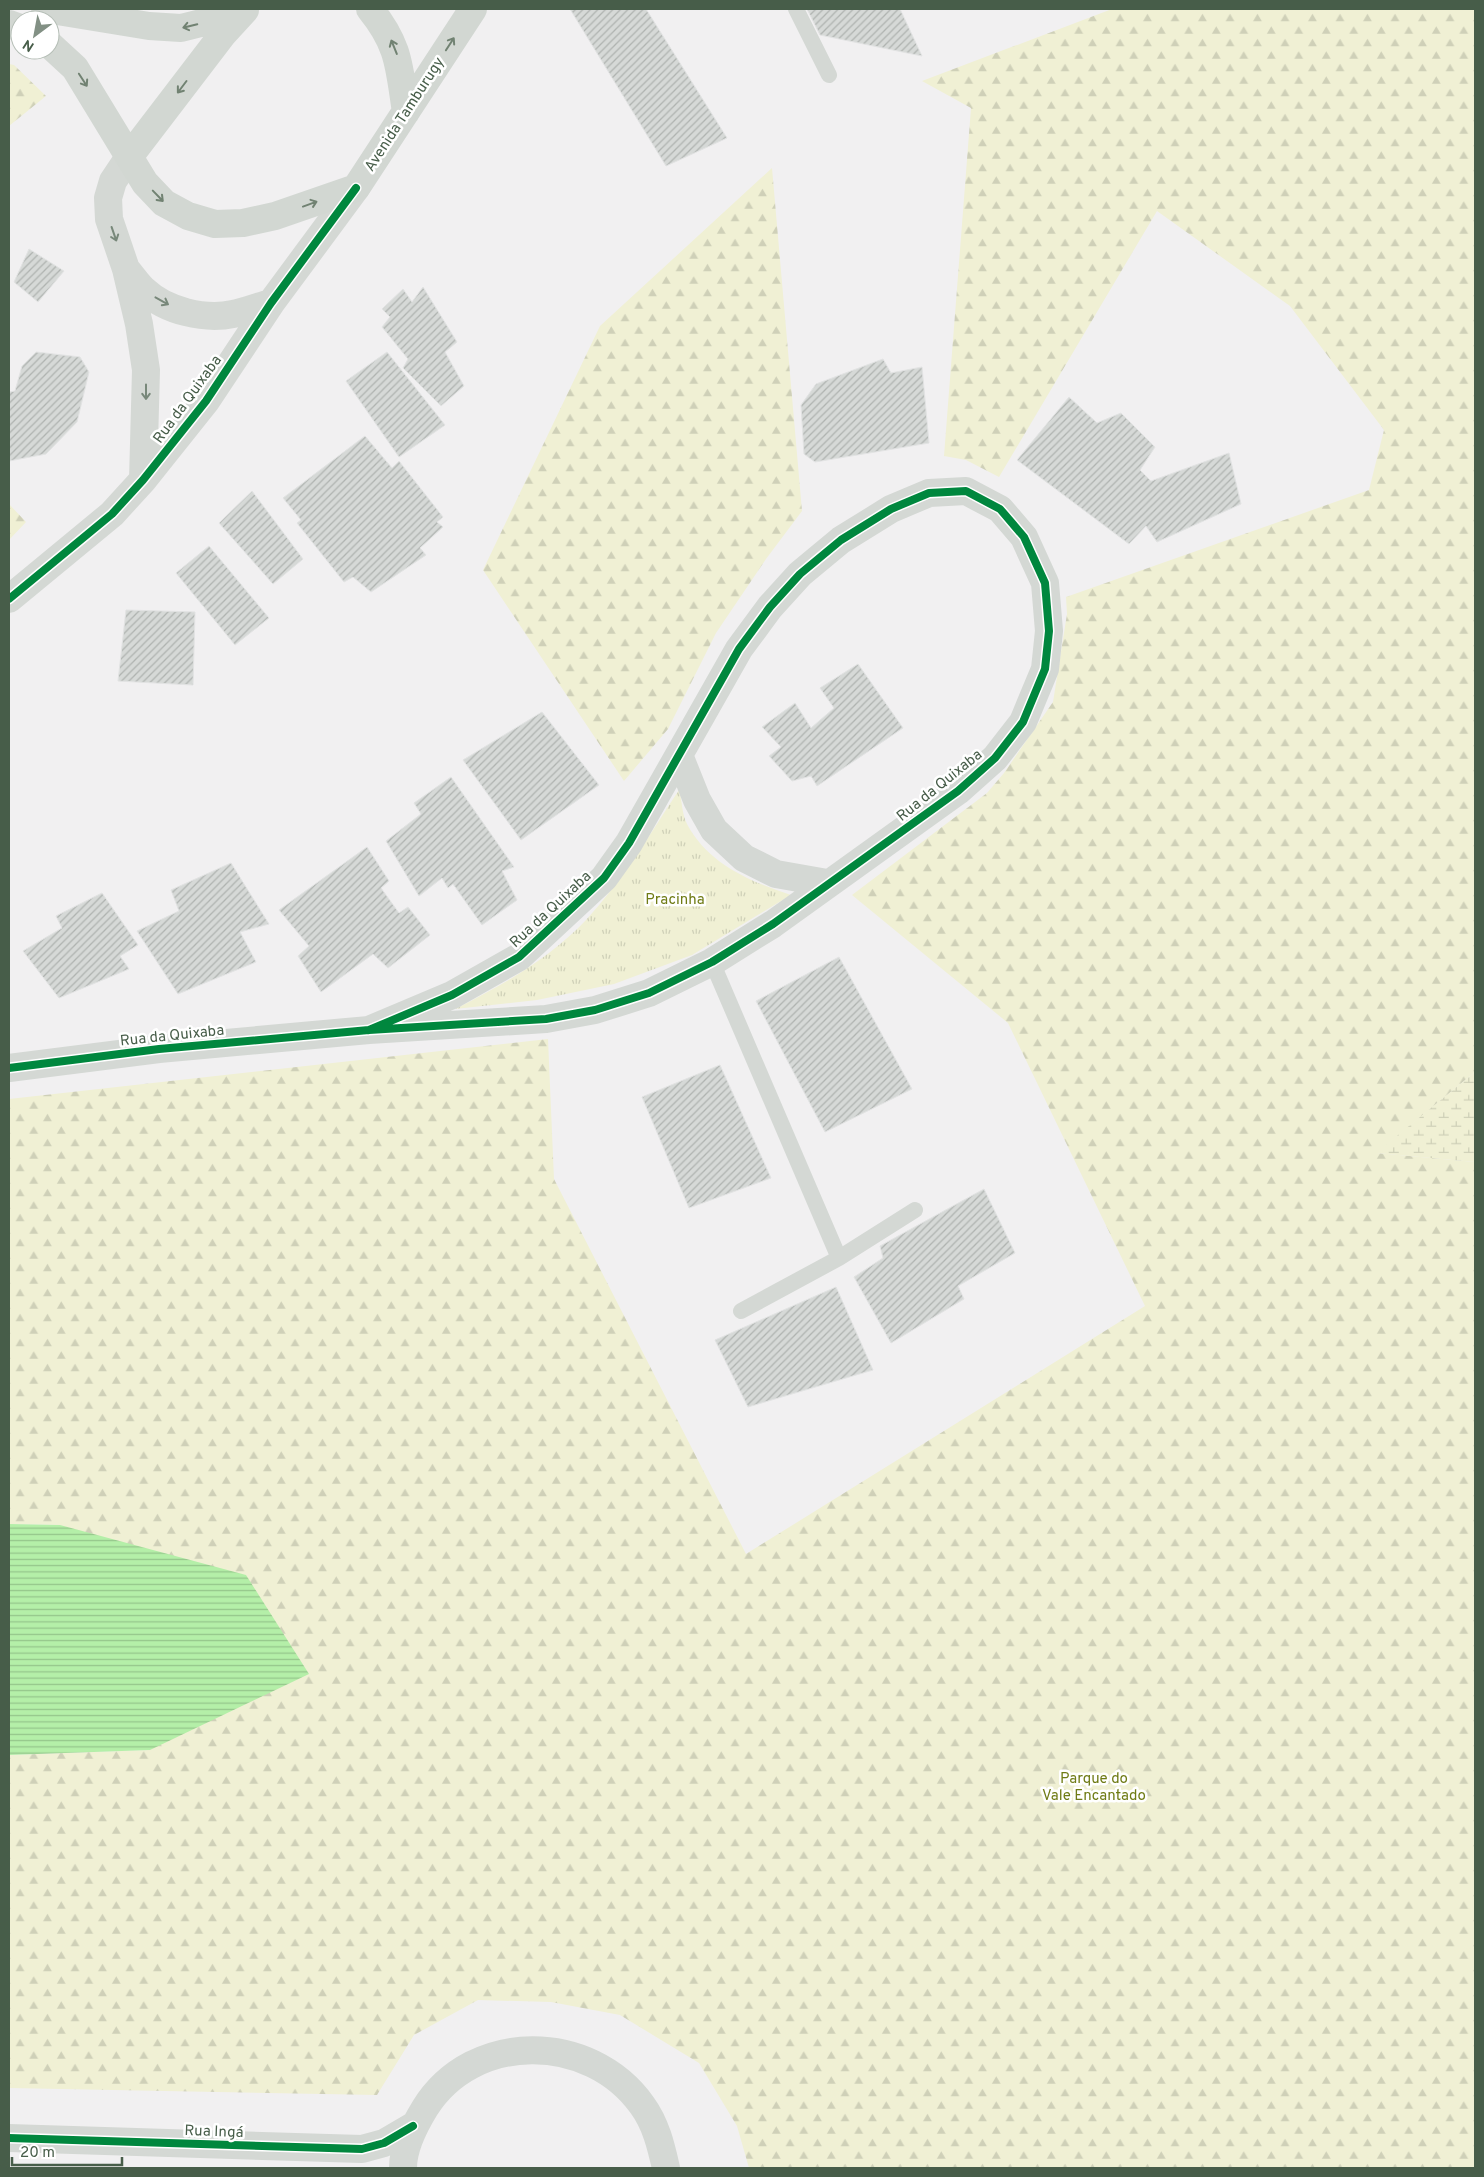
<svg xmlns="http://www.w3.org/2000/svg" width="1484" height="2177" viewBox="0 0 1484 2177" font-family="Overpass,sans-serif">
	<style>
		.grass { fill: url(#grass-tufts) }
		.forest { fill: url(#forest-firs) }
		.wetland { fill: url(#wetland-marsh) }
		.water { fill: url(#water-rules) }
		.building { fill: url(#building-hatch); stroke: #e2e3e3 }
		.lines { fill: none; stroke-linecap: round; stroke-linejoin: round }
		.service { stroke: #d4d8d4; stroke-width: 16 }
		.minor { stroke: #d4d8d4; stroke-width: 28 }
		.tertiary { stroke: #d4d8d4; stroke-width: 28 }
		.secondary { stroke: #d2d7d2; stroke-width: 28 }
		.cycleway-casing { stroke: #fff; stroke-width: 11 }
		.cycleway { stroke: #00873e; stroke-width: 8 }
		.oneway { stroke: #718272 }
		.oneway2 { stroke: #78887a }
		.labels { text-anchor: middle; stroke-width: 5; stroke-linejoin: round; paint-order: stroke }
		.street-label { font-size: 15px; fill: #475d49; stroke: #fff }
		.park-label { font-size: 15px; fill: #6f7b15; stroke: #fff }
	</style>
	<defs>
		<pattern id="grass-tufts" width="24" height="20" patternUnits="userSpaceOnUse" patternTransform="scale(1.25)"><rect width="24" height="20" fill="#f0f0d4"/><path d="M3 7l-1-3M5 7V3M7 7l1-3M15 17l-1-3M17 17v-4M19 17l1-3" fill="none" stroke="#cfd0b8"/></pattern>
		<pattern id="forest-firs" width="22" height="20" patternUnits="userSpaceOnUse" patternTransform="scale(1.25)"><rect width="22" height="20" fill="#f0f0d4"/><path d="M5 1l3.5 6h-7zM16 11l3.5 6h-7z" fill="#cfd0b8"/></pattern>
		<pattern id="wetland-marsh" width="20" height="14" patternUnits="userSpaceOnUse" patternTransform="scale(1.25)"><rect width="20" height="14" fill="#f0f0d4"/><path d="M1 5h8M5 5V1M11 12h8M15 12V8" fill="none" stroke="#cfd0b8"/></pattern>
		<pattern id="water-rules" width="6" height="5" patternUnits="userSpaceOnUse" patternTransform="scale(1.25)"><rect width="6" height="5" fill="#b4efa8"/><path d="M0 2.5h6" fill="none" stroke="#94c58b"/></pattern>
		<pattern id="building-hatch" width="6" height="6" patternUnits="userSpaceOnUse" patternTransform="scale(1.25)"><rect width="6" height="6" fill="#d6d9d7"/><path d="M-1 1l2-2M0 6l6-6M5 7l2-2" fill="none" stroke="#afb3b0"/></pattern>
	</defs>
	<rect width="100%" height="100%" fill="#f1f0f1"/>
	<path class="grass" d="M679,790C682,800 682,815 687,824C708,864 751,882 791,895L692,955L614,984L537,1000L455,1009C503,985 549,959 586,920C622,881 650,834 679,790Z"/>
	<path class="forest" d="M1112,9H1475V1072L1377,1153L1475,1162V2168H749L737,2126L699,2063L620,2015L551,2002L478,2000L414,2035L377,2095L9,2088V1755L150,1750L60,1525L9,1524V1099L548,1039L554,1179L746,1554L1145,1306L1008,1023L852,895L987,793L1004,773L1053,702L1067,614L1066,597L1369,490L1384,430L1290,306L1157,211L999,477L966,460L944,456L971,108L922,81Z
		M9,64L14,65L46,96L9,126Z
		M772,168L802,511L766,559L716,633L668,729L624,781L483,570L600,326Z
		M9,504L26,522L9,540Z"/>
	<path class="wetland" d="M1475,1072V1162L1376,1153Z"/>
	<path class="water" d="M9,1524L60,1525L246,1575L309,1674L150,1750L9,1755Z"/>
	<path class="building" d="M570,9H646L727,138L666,166Z
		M807,9H900L922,56L820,35Z
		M29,249L64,271L38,302L14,282Z
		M423,287L457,342L445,352L464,386L441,406L403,368L408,359L382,327L390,317L382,309L403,289L412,302Z
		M36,352L80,357L89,372L77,422L46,454L9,461V392L15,391L22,366Z
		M387,352L445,425L399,457L346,381Z
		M883,359L891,373L922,367L929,443L815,462L804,454L801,405L816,384Z
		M1069,397L1097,423L1121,413L1155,447L1140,470L1151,481L1229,453L1241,504L1157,542L1146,526L1129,544L1017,460Z
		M365,436L392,468L399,461L443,517L437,522L443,527L420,548L426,555L371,592L353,577L344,582L297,523L301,520L283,498Z
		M252,491L303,559L273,584L219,523Z
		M209,546L269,618L235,645L176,573Z
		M126,610L195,612L193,685L118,681Z
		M858,664L903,728L817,786L811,776L792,781L769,756L781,747L762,727L795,703L811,728L834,708L820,688Z
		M542,712L599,785L521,840L463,760Z
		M451,777L514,867L502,871L517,900L482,925L453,884L448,888L442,878L419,896L386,841L421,814L414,803Z
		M367,847L389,881L381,888L399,913L408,907L430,935L388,968L373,954L321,992L298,956L309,946L279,910Z
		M231,863L269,924L240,932L256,962L178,994L137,931L179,911L171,890Z
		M102,893L138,945L120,956L129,969L59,998L23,951L62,928L56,916Z
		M839,957L912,1089L825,1132L756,1001Z
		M720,1065L771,1178L689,1208L642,1097Z
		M984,1189L1015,1253L958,1286L964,1299L891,1343L854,1277L883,1258L880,1246Z
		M836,1287L873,1370L748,1407L715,1340Z"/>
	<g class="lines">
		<path class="service" d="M796,9L829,75
			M712,962L839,1258
			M741,1311L839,1258L915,1210"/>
		<path class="minor" d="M129,157L113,181L108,198L109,219L126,269L139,324L146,370L143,480
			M127,270C133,277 138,285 145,291C166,311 205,320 233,314C246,311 259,306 271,303
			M9,599L112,514L143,480L206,401L271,303L356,188
			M679,755L697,800L714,830L744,858L776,874L827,883
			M9,1068L159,1049L369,1030L546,1019L595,1010L649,993L712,962L773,924L958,791L995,758L1023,722L1045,669L1049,631L1045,583L1024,537L1000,509L966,491L929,493L891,509L841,540L800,574L770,607L739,649L629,843L604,878L519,957L452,995L369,1030"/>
		<path class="tertiary" d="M9,2138L362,2149L384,2143L413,2126
			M403,2168C403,2147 414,2126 425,2108C473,2031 590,2032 642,2105C656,2124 661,2146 666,2168"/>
		<path class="secondary" d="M45,9L149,26L181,28L217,19L235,9
			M370,9C400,46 399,67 406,112
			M9,24L20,28
			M50,45L75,68L145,183L164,203L188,216L215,224L243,223L275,216L356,188L473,9
			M129,157L223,34L245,10"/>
		<g class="cycleway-casing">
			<path id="cycleway" d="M9,599L112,514L143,480L206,401L271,303L356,188
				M9,1068L159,1049L369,1030L546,1019L595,1010L649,993L712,962L773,924L958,791L995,758L1023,722L1045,669L1049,631L1045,583L1024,537L1000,509L966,491L929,493L891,509L841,540L800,574L770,607L739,649L629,843L604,878L519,957L452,995L369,1030
				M9,2138L362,2149L384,2143L413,2126"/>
		</g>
		<use href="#cycleway" class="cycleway"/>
	</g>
	<defs><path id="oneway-shaft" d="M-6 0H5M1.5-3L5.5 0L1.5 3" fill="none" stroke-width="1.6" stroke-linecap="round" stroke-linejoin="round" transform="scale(1.25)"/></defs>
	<g class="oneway">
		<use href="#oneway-shaft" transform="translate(190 26) rotate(166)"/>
		<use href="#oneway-shaft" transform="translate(450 44) rotate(-57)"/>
		<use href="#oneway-shaft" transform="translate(394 47) rotate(-112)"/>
		<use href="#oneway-shaft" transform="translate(83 80) rotate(57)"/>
		<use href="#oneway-shaft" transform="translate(182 87) rotate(127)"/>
		<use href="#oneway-shaft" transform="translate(158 196) rotate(46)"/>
		<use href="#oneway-shaft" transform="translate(310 204) rotate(-20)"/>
	</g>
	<g class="oneway2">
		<use href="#oneway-shaft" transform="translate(114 234) rotate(71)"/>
		<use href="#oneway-shaft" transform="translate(162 301) rotate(29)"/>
		<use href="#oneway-shaft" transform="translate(146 392) rotate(90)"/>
	</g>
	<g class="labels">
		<g class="street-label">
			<text transform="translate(404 114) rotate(-57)" y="5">Avenida Tamburugy</text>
			<text transform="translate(187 399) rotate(-54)" y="5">Rua da Quixaba</text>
			<text transform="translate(939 785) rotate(-39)" y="5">Rua da Quixaba</text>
			<text transform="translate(550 909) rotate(-43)" y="5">Rua da Quixaba</text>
			<text transform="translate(172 1035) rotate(-6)" y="5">Rua da Quixaba</text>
			<text transform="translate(214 2131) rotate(2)" y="5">Rua Ingá</text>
		</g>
		<g class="park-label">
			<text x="675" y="904">Pracinha</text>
			<text x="1094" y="1783">Parque do<tspan x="1094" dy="17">Vale Encantado</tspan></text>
		</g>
	</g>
	<rect width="1484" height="2177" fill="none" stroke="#475d49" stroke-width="20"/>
	<g transform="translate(35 35) rotate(212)"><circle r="24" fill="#ffffff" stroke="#b5beb6"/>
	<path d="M0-4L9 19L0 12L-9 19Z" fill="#829084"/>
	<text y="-8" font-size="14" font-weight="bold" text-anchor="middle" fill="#475d49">N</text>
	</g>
	<path d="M12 2157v8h110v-8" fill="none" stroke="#475d49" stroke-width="2.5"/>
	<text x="20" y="2157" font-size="15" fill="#475d49" stroke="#ffffff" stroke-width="4" paint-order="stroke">20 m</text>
</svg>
